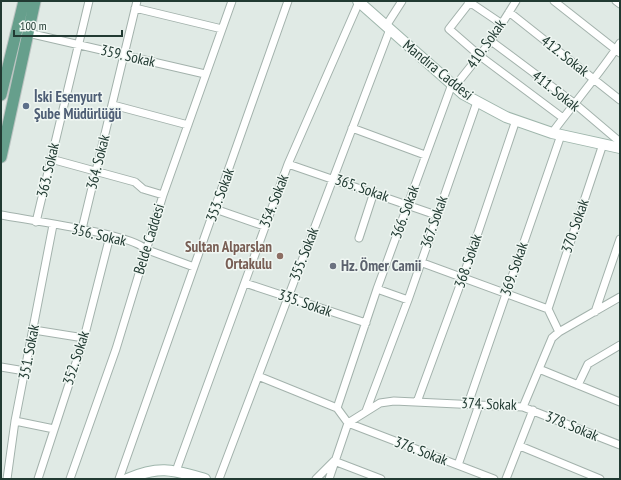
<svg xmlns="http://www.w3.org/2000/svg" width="621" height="480" viewBox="0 0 621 480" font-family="'PT Sans Narrow',sans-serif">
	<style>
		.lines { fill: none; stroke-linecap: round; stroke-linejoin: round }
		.street-casing { stroke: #a3b2ac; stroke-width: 9 }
		.secondary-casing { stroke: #9fb6ac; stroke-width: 12 }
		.primary-casing { stroke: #bcc4c2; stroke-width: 13 }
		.street { stroke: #fff; stroke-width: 7 }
		.secondary { stroke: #fff; stroke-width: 10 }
		.primary { stroke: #669f8c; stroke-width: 11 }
		.service-dot { fill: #5c6f8a; stroke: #f0f7f3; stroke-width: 1.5 }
		.education-dot { fill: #8d6e63; stroke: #f0f7f3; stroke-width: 1.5 }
		.worship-dot { fill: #6b7280; stroke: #f0f7f3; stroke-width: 1.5 }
		.labels { text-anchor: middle; stroke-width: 3; stroke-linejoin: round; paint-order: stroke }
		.street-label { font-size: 15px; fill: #213a32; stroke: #f0f7f3 }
		.service-label { font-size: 15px; font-weight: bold; fill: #4e5e75; stroke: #f0f7f3; text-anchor: start }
		.education-label { font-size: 15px; font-weight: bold; fill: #785e54; stroke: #f0f7f3; text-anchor: end }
		.worship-label { font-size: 15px; font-weight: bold; fill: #5b616d; stroke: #f0f7f3; text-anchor: start }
	</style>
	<rect width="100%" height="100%" fill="#e0eae5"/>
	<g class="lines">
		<g class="street-casing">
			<path id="street" d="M468,1L502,24
				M554,1L620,53
				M616,1L620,4
				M470,2L449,29L480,56L563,118
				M135,8L222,29
				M509,12L620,100
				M386,26L402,1
				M28,33L205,74
				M491,41L574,103L620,142
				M455,86L491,41L516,1
				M113,105L188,125
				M352,128L425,155
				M552,133C574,103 599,75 620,43
				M51,159L135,182L143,189L163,195
				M288,164L436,215
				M215,209L264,226
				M1,215C27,220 132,234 145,249L194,267
				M36,222L89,1
				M82,229L137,1
				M359,238L374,192
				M420,262L548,309L559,332
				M245,283L366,323
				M377,289L408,300
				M548,309L603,144
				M595,312L620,239
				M34,330L84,338
				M1,367L25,371
				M539,369L620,402
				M258,376L337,408L348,423L494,479
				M578,385L588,364L620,345
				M417,402L463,277L516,120
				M468,404L561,135
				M523,407L552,338L559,332L620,297
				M337,408L377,289L452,84
				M366,411L408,300L477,102
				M15,421L54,429
				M520,446L600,479
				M334,461L381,479
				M458,465L479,405
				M176,471L288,164L359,2
				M7,479L15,421L53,225
				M38,479L84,338L110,236
				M70,479L116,349L163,195L232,1
				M119,479L288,1
				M219,479L390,29
				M316,479L334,461
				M329,479L348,423L380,403L394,401L523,407L620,445
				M506,479L533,410"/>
		</g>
		<g class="secondary-casing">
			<path id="secondary" d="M358,1L463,94L506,117L552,133L620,148
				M127,479C160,465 173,470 205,479"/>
		</g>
		<g class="primary-casing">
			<path id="primary" d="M1,95L24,1
				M1,157L35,1"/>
		</g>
		<use href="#street" class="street"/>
		<use href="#secondary" class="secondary"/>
		<use href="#primary" class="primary"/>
	</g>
	<circle class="service-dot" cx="26" cy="106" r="4"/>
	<circle class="education-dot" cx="280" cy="256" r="4"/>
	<circle class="worship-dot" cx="333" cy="266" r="4"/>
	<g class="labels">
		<g class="street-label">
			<text transform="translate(486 44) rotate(-55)" y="5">410. Sokak</text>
			<text transform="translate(128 56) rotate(13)" y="5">359. Sokak</text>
			<text transform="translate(565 56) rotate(38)" y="5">412. Sokak</text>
			<text transform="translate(438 70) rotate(39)" y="5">Mandıra Caddesi</text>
			<text transform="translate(556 91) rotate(38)" y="5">411. Sokak</text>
			<text transform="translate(98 162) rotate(-76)" y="5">364. Sokak</text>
			<text transform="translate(48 170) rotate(-77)" y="5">363. Sokak</text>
			<text transform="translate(362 188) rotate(19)" y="5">365. Sokak</text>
			<text transform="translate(220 195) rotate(-70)" y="5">353. Sokak</text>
			<text transform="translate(274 201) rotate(-69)" y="5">354. Sokak</text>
			<text transform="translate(405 212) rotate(-70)" y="5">366. Sokak</text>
			<text transform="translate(434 222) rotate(-71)" y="5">367. Sokak</text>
			<text transform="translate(575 226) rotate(-71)" y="5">370. Sokak</text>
			<text transform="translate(99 235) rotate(13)" y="5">356. Sokak</text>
			<text transform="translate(149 239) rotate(-73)" y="5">Belde Caddesi</text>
			<text transform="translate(304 254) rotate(-69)" y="5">355. Sokak</text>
			<text transform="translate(468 261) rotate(-71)" y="5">368. Sokak</text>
			<text transform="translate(514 269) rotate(-71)" y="5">369. Sokak</text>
			<text transform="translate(305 303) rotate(19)" y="5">335. Sokak</text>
			<text transform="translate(29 352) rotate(-79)" y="5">351. Sokak</text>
			<text transform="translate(76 358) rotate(-72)" y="5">352. Sokak</text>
			<text transform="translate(489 404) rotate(2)" y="5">374. Sokak</text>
			<text transform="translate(572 426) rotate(22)" y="5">378. Sokak</text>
			<text transform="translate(421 451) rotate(21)" y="5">376. Sokak</text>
		</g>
		<g class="service-label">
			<text x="34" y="102">İski Esenyurt<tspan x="34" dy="17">Şube Müdürlüğü</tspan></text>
		</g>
		<g class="education-label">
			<text x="272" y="252">Sultan Alparslan<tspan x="272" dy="17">Ortakulu</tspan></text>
		</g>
		<g class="worship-label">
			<text x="341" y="271">Hz. Ömer Camii</text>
		</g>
	</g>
	<rect width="621" height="480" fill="none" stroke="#213a32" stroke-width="4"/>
	<path d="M14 30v6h108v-6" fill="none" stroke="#213a32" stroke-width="2"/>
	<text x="20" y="30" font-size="12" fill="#213a32" stroke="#f0f7f3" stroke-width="3" paint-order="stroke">100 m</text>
</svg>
